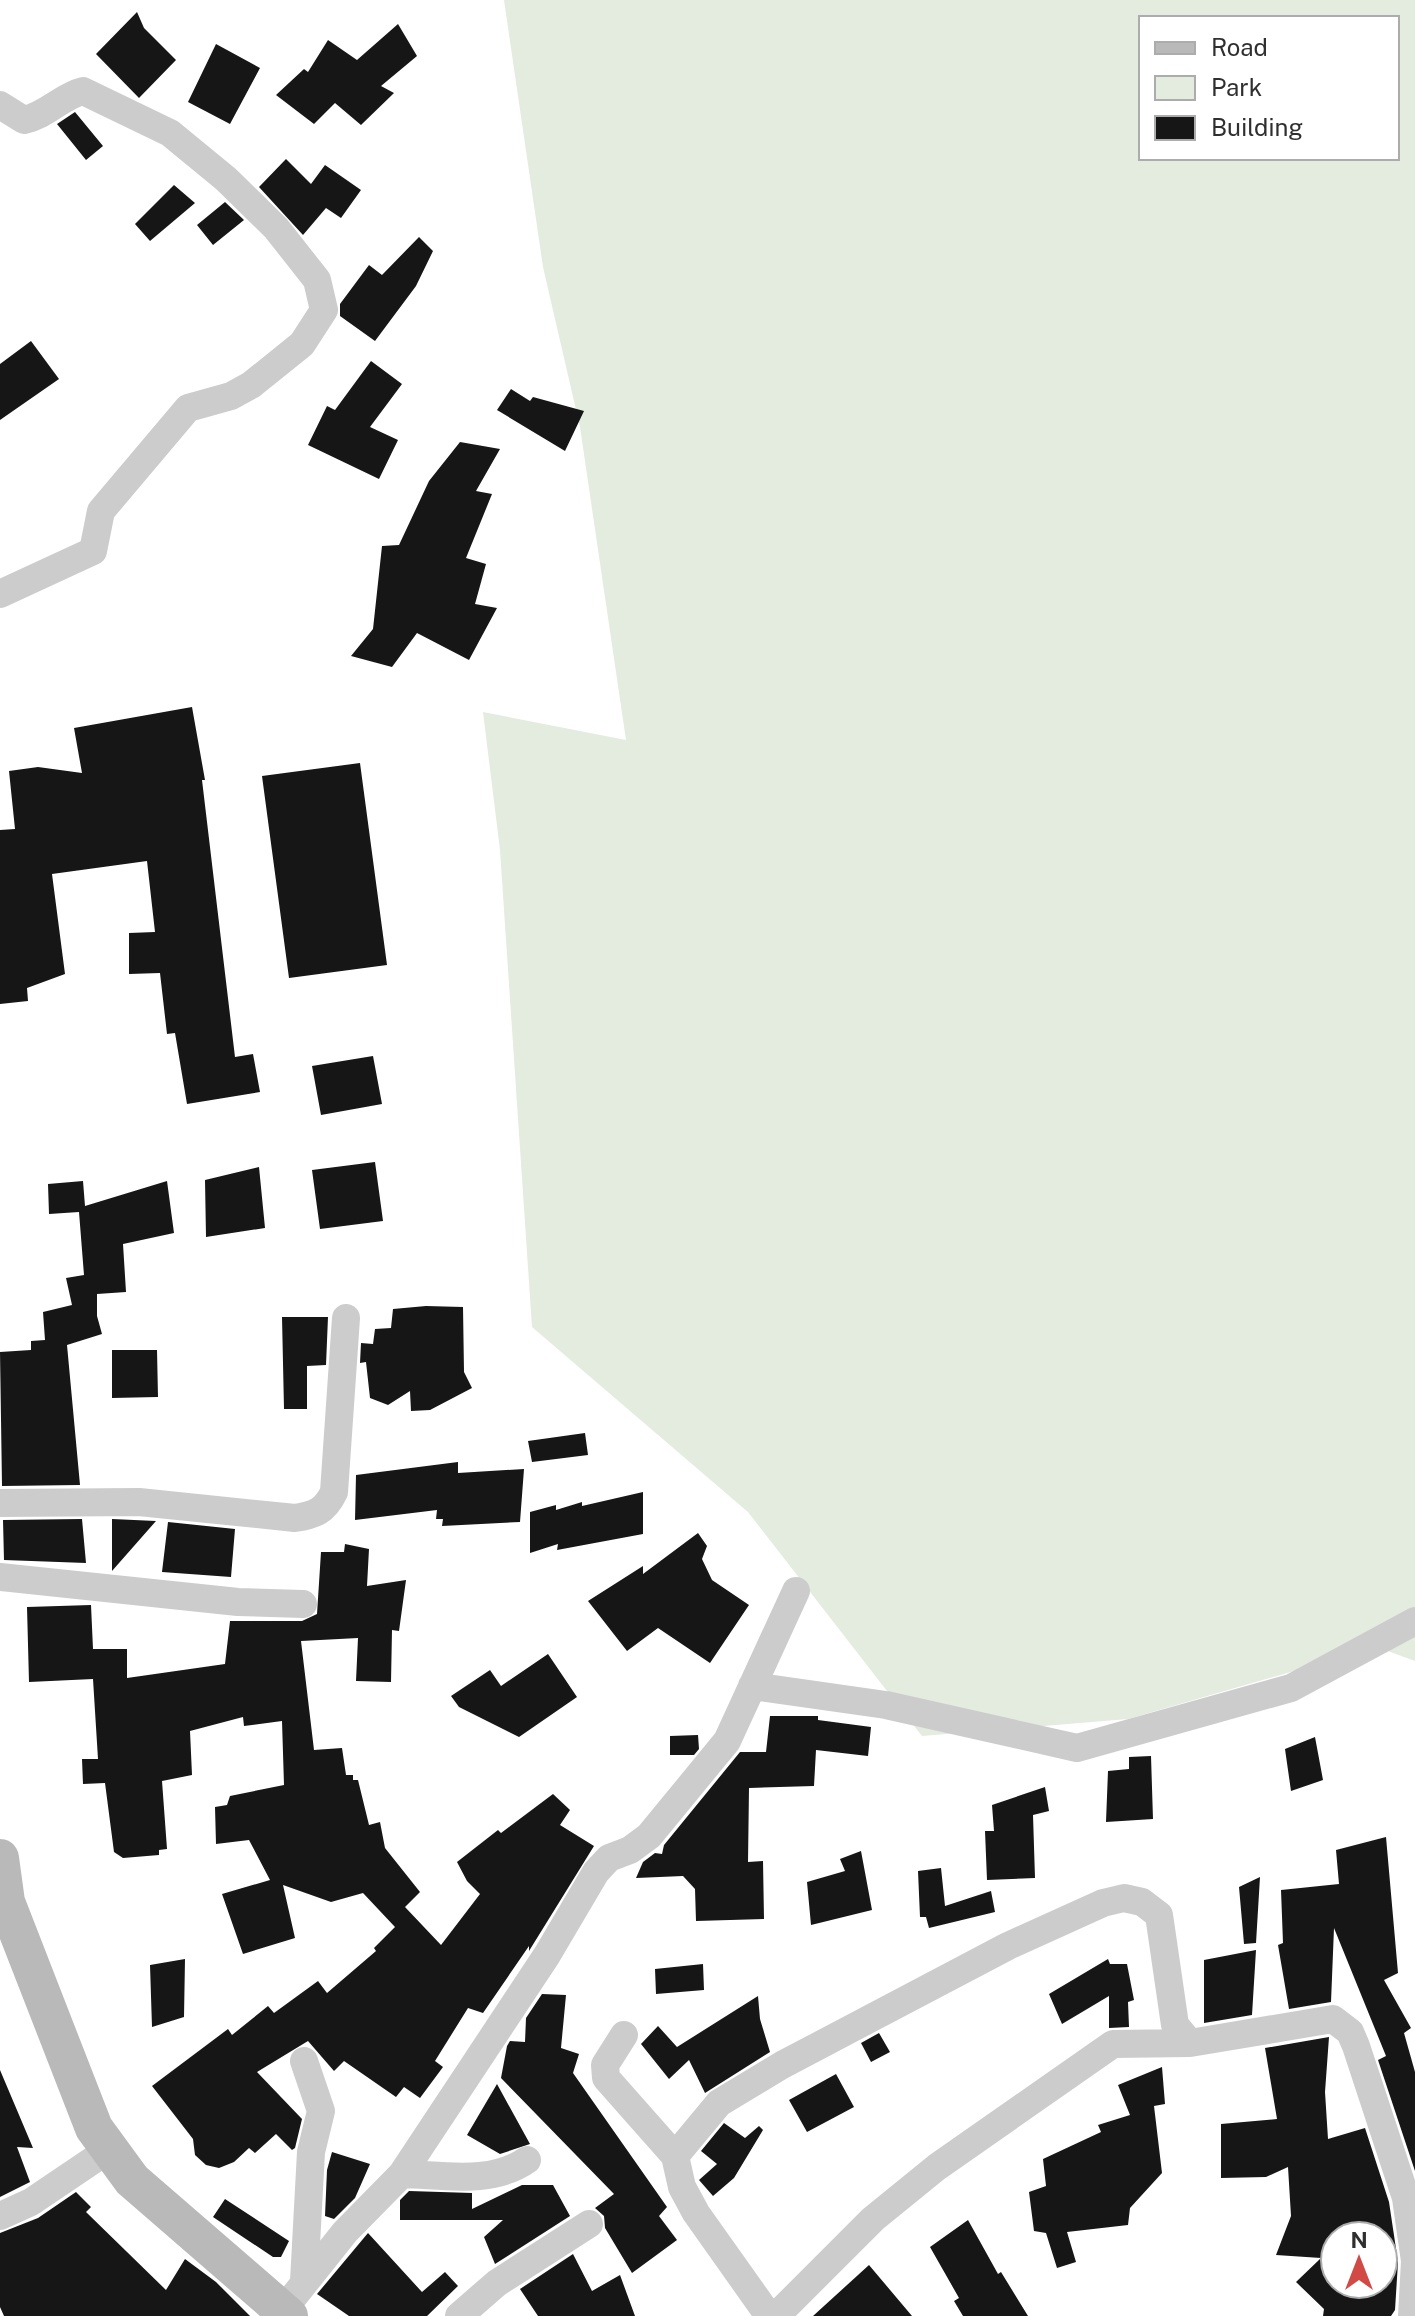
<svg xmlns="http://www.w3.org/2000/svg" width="1415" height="2316" viewBox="0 0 1415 2316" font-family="'Public Sans',sans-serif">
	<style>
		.green { fill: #e4ebdf; fill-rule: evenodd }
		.building { fill: #161616; fill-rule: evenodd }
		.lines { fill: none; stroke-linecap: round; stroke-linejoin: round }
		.street { stroke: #ccc; stroke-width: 28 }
		.secondary { stroke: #b9b9b9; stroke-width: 38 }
	</style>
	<rect width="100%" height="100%" fill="#fff"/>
	<path class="green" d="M504,0H1415V1661L1377,1647L1128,1719L922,1736L748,1512L532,1327L500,850L483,712L626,740L580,427L543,267ZM1141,18H1397V158H1141Z"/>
	<path class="building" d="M137,12L144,28L176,60L139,98L96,54Z
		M398,24L417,56L381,86L394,93L361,125L335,103L314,124L276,95L304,69L308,72L328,40L357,60Z
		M216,44L260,68L230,124L188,102Z
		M75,112L103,146L86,160L57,124Z
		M286,159L311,184L325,165L361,190L341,218L326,208L303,235L259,187Z
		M174,185L195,203L150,241L135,224Z
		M225,202L244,220L213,245L197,225Z
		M419,237L433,251L416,286L375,341L340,316V304L369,265L382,275Z
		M31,341L59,379L0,420V364Z
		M371,361L402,384L370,427L398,440L379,479L308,445L327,406L335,410Z
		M511,389L530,401L533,397L584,411L565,451L497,410Z
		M460,442L500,449L476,491L492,494L466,558L486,564L475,604L497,608L469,660L417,633L392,667L351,656L373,629L382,546L399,545L429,481Z
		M192,707L205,780H202L235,1057L253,1054L260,1092L187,1104L175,1033L167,1034L160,973L129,974V933L155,932L147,861L52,874L65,974L27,988L28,1001L0,1004V830L15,829L9,771L38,767L82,773L74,728Z
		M360,763L387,965L289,978L262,776Z
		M373,1056L382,1104L321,1115L312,1066Z
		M375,1162L383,1221L320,1229L312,1170Z
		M259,1167L265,1228L206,1237L205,1180Z
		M83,1181L85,1206L167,1181L174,1233L123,1244L126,1292L97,1294V1316L102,1334L67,1345L80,1485L2,1486L0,1352L31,1350V1341L45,1340L43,1312L72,1305L66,1278L84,1275L79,1212L49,1214L48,1184Z
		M426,1306L463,1307L464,1372L472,1388L430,1410L411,1411L410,1391L388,1405L370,1398L366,1362L360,1363L361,1343L373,1344L375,1329L391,1328L393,1309Z
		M282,1317H328L326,1365L307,1366V1409H284Z
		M112,1350H157L158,1397L112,1398Z
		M585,1433L588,1455L532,1462L528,1441Z
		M458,1462V1473L524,1469L520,1522L442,1526L443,1519H436L437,1510L355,1520L356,1475Z
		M643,1492V1534L557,1550L558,1544L530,1553V1512L556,1505V1510L582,1502V1506Z
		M82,1519L86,1563L4,1560L3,1520Z
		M112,1519L156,1521L112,1571Z
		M168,1522L235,1529L231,1577L162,1572Z
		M698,1533L707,1546L702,1559L712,1580L749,1605L710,1663L658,1628L627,1651L588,1601L643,1566V1574Z
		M345,1544L369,1549L367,1586L406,1580L399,1631L392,1630L391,1682L356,1681L358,1638L301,1641L314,1750L342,1748L346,1775H353V1780H358L369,1825L380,1822L385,1848L420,1892L405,1907L441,1945L480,1894L467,1881L457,1862L498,1830L501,1833L553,1794L570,1810L560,1825L594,1846L529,1951V1946L483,2013L468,2008L435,2061L443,2067L420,2098L404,2087L396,2097L344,2061L334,2071L308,2041L257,2072L302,2119L295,2148L292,2150L276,2134L255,2153L249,2148L234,2162L219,2168L206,2165L195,2155L193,2139L152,2086L228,2029L232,2035L268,2006L274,2013L318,1981L327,1993L376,1951L374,1948L395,1927L363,1893L331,1902L283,1885L295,1938L243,1954L222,1894L270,1880L249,1840L216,1844L215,1807L227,1805L230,1796L284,1785L282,1721L244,1726L243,1717L190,1731L192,1775L162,1781L167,1849L159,1850V1855L123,1858L114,1852L105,1783L83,1784L82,1759H98L93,1679L29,1682L27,1607L91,1605L93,1649H127V1678L225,1664L230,1621H302L317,1614L321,1552H344Z
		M548,1654L577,1697L519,1737L459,1707L451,1696L490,1670L501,1686Z
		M770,1716H818V1720L871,1727L868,1756L816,1750L814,1786L749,1788L748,1862L763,1861L764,1919L696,1921L695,1889L683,1876L636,1878L643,1862L655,1853L662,1854L664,1845L740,1752H766Z
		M698,1735L699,1749L694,1755H670V1736Z
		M1315,1737L1323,1780L1291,1791L1285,1749Z
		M1151,1756L1153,1819L1106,1822L1108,1771L1129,1769V1757Z
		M1045,1787L1049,1811L1033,1815L1035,1878L987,1880L985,1831H994L992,1805Z
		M1386,1837L1398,1973L1384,1980L1411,2028L1404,2033L1415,2072V2171L1378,2060L1386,2056L1334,1928L1331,2002L1289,2009L1278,1945L1283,1943L1281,1890L1339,1884L1336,1850Z
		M861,1851L872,1910L811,1925L807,1882L845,1871L840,1859Z
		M941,1868L945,1906L991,1891L995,1912L929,1928L926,1917H920L918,1871Z
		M1260,1877L1256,1943L1244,1944L1239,1887Z
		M1256,1950L1252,2015L1204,2023V1960Z
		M185,1959L184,2017L152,2027L150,1965Z
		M1108,1959L1110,1964H1127L1134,2000L1128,2002L1129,2027L1109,2028V1996L1062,2024L1049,1994Z
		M703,1964L704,1990L656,1994L655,1969Z
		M542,1994L566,1995L561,2048L579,2054L573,2073L667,2207L659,2216L677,2240L632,2273L605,2228L604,2216L595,2208L614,2194L501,2078L507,2046L510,2041L525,2042L526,2018Z
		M758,1996L760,2019L770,2052L705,2093L689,2060L669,2079L641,2044L658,2026L677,2047Z
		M879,2033L890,2052L871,2062L861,2043Z
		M1329,2037L1325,2092L1328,2139L1365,2128L1389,2202L1398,2262L1395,2310L1391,2316H1323L1324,2309L1296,2282L1321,2258L1276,2255L1291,2216L1288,2167L1266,2177L1221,2178V2124L1277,2119L1265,2048ZM1335,2236H1383V2284H1335Z
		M1162,2067L1165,2104L1154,2106L1162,2173L1130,2208L1128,2225L1067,2232L1076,2262L1057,2268L1046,2233L1034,2231L1029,2192L1046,2186L1043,2159L1101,2132L1098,2125L1130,2115L1118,2085Z
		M0,2070L33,2148L17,2147L30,2182L0,2197Z
		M836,2074L854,2107L807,2132L789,2100Z
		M497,2084L530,2144L500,2154L467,2135Z
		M724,2123L745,2138L759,2126L763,2130L734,2178L713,2196L699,2180L717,2164L701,2151Z
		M332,2152L370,2164L355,2198L334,2219L325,2216L327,2170Z
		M522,2185H553L570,2216L495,2264L484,2237L503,2220H400V2200L409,2191L472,2193V2209Z
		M76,2192L91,2207L86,2212L166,2290L185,2259L216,2282L250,2316H4L0,2307V2233L38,2218Z
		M225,2199L289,2241L281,2257H273L213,2217Z
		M968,2220L998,2274L1001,2272L1028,2316H963L954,2301L959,2298L930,2247Z
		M368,2233L422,2292L445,2272L458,2286L427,2316H349L317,2294Z
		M573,2254L592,2291L620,2275L635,2316H538L520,2289Z
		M869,2265L912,2316H813Z"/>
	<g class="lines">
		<path class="street" d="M0,105L24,120C47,115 62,96 83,91L170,133L226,179L276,228L317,280L324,310L302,344L251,385L231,396L188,408L101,511L93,551L0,594
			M0,1503L139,1502L295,1518C315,1515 325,1511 334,1492L346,1318
			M0,1577L238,1602L303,1604
			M752,1686L886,1705L1077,1748L1291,1688L1415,1621
			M624,2035L605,2065L606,2078L675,2156L682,2187L696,2213L769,2316
			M675,2156L719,2103L782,2065L1008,1946L1103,1903L1124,1898L1142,1902L1159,1915L1175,2025L1190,2043
			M402,2174C444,2175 491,2185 527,2160
			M0,2216L31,2202L108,2150
			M304,2281L311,2152L321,2111L304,2061
			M283,2310L345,2232L402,2174L547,1955L596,1872L609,1858L630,1850L649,1836L727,1741L796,1591
			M459,2316L497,2283L589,2224
			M776,2316L873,2219L937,2167L1113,2044L1190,2043L1333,2019L1350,2032L1356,2046L1406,2198L1415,2261L1412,2316"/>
		<path class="secondary" d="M0,1858L6,1902L94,2128L132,2180L289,2316"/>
	</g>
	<rect x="1139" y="16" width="260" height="144" fill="#ffffff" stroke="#acacac" stroke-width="2"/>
	<rect x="1155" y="42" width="40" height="12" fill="#b9b9b9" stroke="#acacac" stroke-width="2"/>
	<text x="1211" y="56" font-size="24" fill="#2f2f2f">Road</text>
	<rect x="1155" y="76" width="40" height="24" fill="#e4ebdf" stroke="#acacac" stroke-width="2"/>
	<text x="1211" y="96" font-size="24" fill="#2f2f2f">Park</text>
	<rect x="1155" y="116" width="40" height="24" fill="#161616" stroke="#acacac" stroke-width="2"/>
	<text x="1211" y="136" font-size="24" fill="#2f2f2f">Building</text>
	<g transform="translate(1359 2260)"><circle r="38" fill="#ffffff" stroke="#acacac" stroke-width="2"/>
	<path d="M0-6L14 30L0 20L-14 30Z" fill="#d24a46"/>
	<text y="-12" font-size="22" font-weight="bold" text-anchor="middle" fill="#2f2f2f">N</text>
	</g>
</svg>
